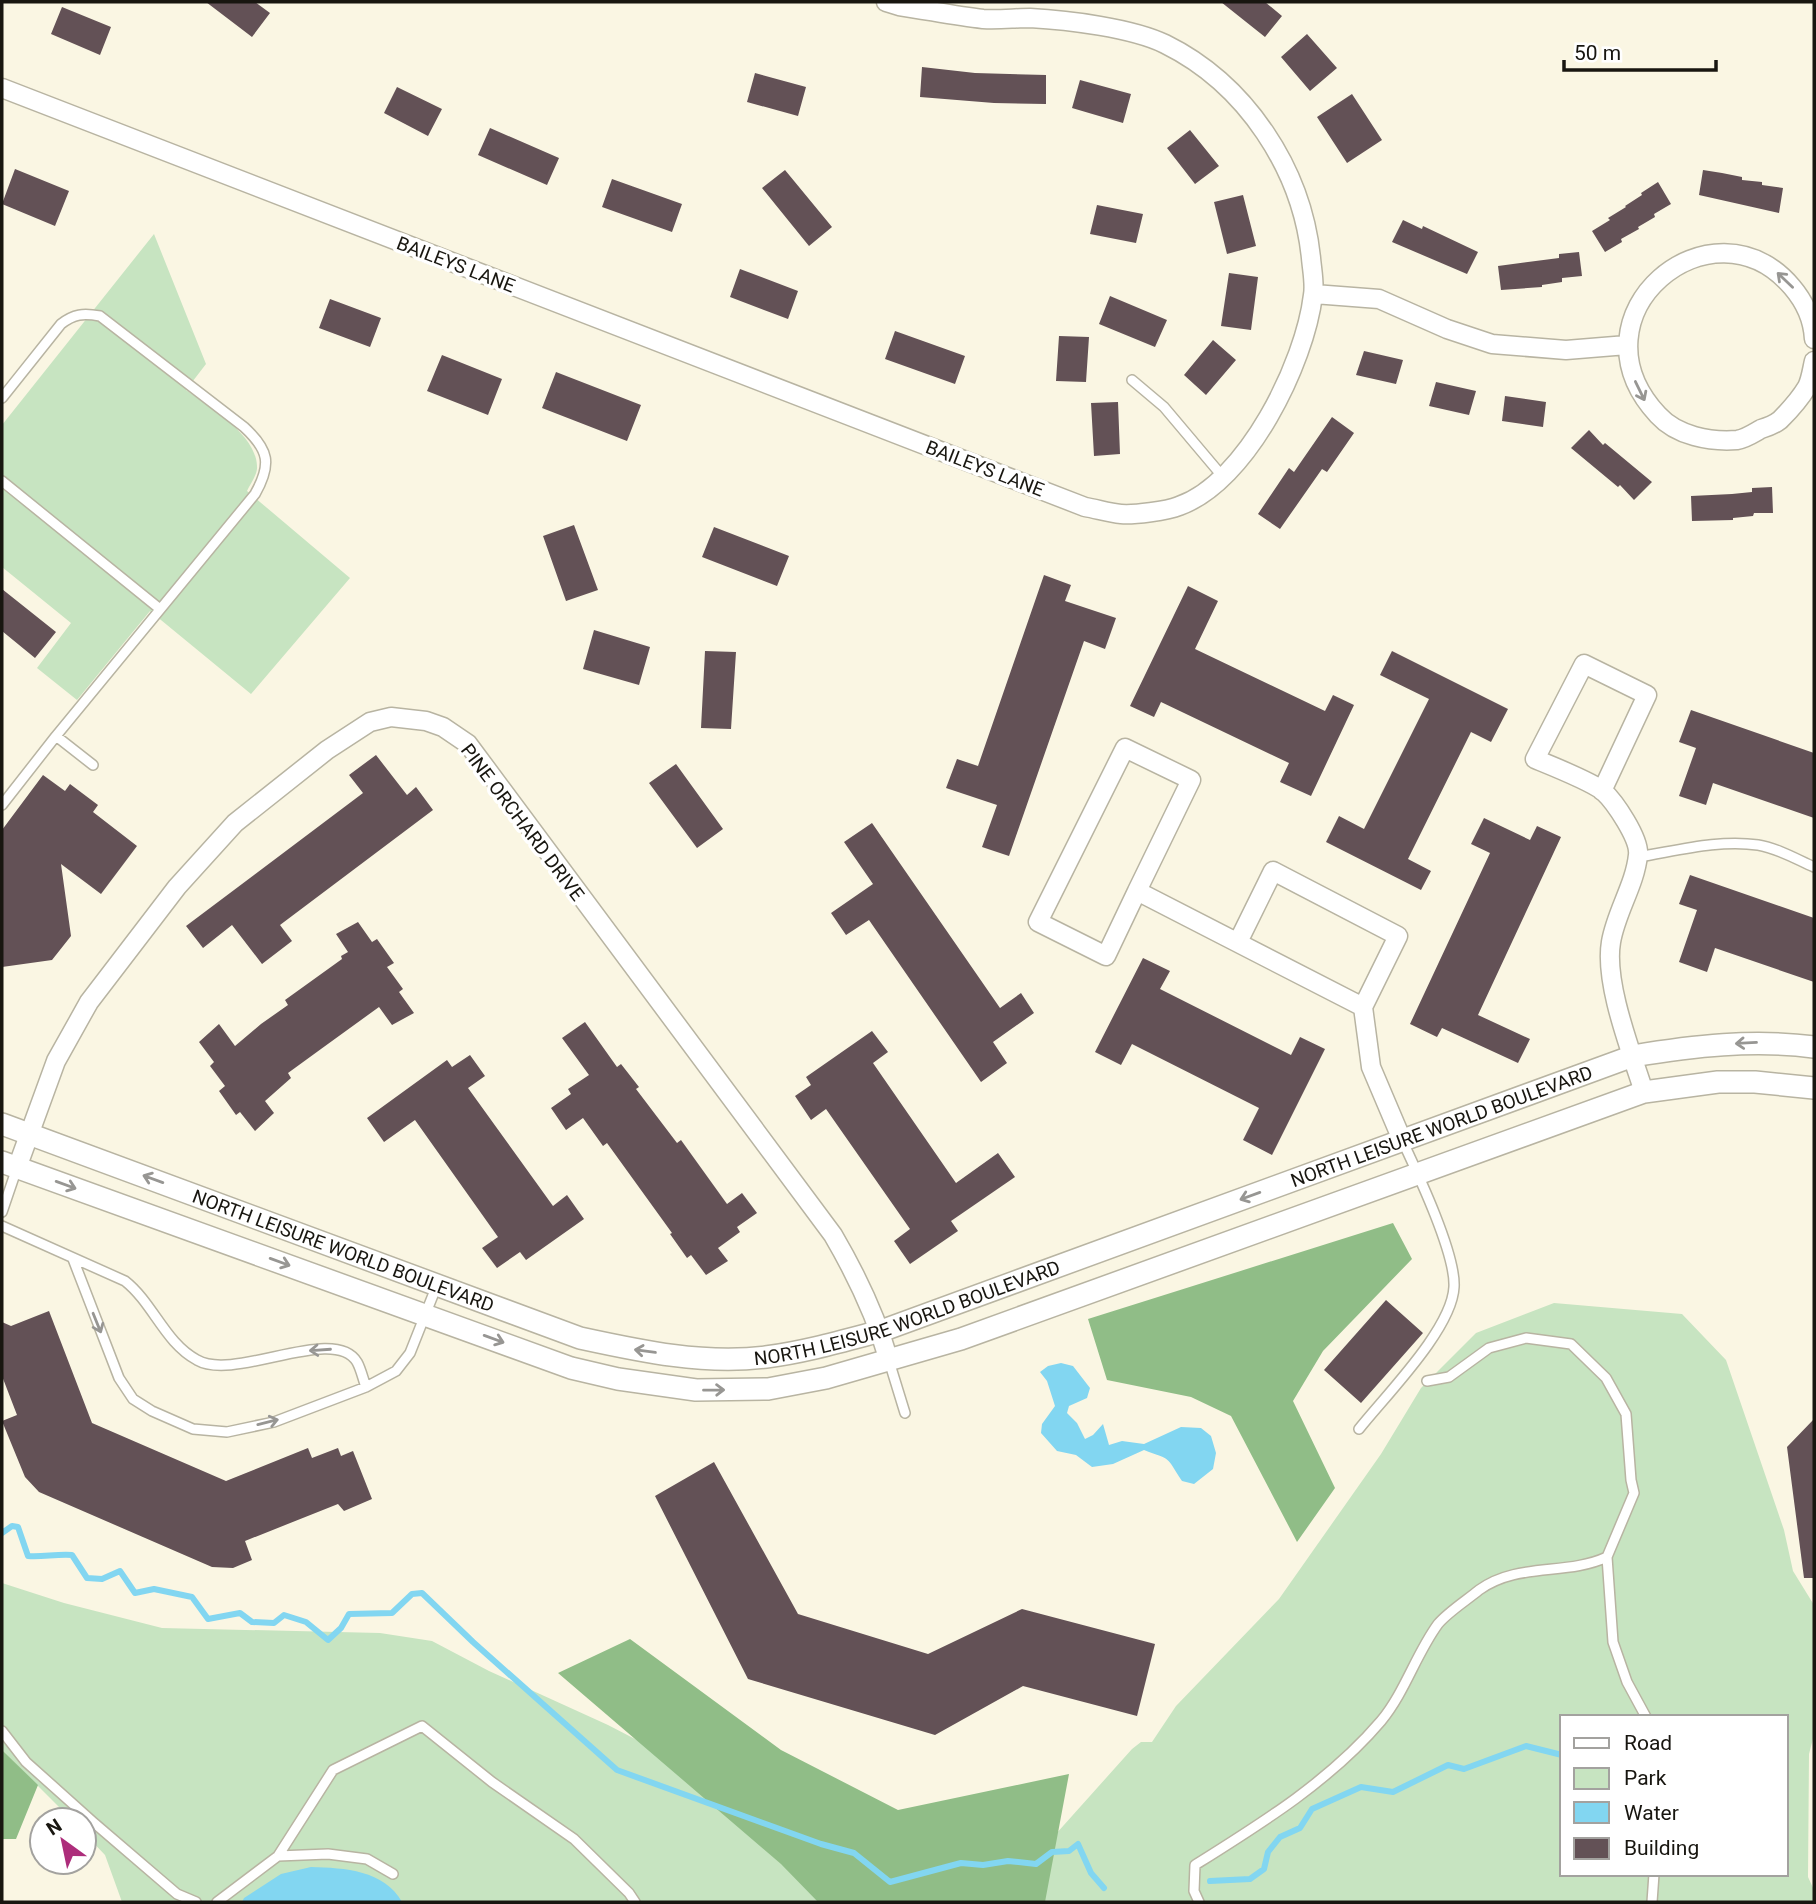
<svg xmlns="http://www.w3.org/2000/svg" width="1816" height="1904" viewBox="0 0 1816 1904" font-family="Roboto,sans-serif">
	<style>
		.green { fill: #c7e4c1; fill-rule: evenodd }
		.forest { fill: #90bd87 }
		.water { fill: #82d6f1 }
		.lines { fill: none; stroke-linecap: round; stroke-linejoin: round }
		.stream { stroke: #82d6f1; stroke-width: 6 }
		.building { fill: #635156 }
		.service-casing { stroke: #b8b4a2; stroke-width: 12 }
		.minor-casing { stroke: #b8b4a2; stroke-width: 21 }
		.tertiary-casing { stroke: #b8b4a2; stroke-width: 24 }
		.service { stroke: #fff; stroke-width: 9 }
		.minor { stroke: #fff; stroke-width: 18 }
		.tertiary { stroke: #fff; stroke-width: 21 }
		.oneway { stroke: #979693 }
		.labels { text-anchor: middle; stroke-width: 7; stroke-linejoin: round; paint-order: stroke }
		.street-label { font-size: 19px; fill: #181610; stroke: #fff }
	</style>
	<rect width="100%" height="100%" fill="#faf6e3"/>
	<path class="green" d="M154,234L206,364L186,390C209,407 256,434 257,466C258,474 250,484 247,491L350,578L251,694L150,611L77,700L37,668L71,623L2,567V425Z
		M1554,1303L1682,1314L1726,1360L1784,1530L1793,1571L1814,1605V1735L1809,1754L1808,1877L1814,1890V1902H122L105,1855L84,1833V1820H72L2,1750V1583L64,1603L162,1628L380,1633L432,1641L489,1671L608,1725L805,1827L1038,1854L1132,1749L1141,1742H1152L1176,1706L1279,1599L1381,1454L1421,1388L1476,1333ZM1562,1717H1786V1874H1562Z"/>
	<path class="forest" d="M1393,1223L1412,1259L1323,1351L1293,1401L1335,1488L1297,1542L1231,1416L1191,1397L1107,1380L1088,1319Z
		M630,1639L781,1750L898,1810L1069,1774L1045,1902H818L781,1864L558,1673Z
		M2,1750L38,1785L16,1839H2Z"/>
	<path class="water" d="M1061,1363L1073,1366L1090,1388L1087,1398L1069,1406L1067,1413L1077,1423L1085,1439L1093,1435L1103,1424L1109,1445L1122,1441L1144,1444L1181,1427L1201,1428L1211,1436L1216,1453L1213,1469L1194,1484L1182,1481C1165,1455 1173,1461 1144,1450L1113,1464L1092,1467L1076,1455L1057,1451L1041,1433L1042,1424L1055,1406L1047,1381L1040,1372L1048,1366Z
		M311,1867C345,1868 384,1870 402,1902H242L244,1898L281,1874Z"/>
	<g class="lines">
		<path class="stream" d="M2,1533L12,1526L18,1527L28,1556C43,1557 56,1554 72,1555L87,1578L102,1579L120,1571L135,1593L154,1589L192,1597L208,1619L240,1613L252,1622L274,1623L284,1615L306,1622L328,1640L341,1628L349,1614L392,1613L412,1594L422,1593L473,1642L617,1770L821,1844L854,1853L890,1882L961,1863L983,1865L1008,1861L1036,1864L1052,1852L1069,1851L1078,1844L1091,1873L1104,1888
			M1210,1881L1250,1879L1264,1869L1268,1852L1280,1837L1300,1828L1312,1809L1361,1787L1393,1792L1448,1765L1464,1769L1526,1746L1562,1755"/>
	</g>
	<path class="building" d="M206,2H255L270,13L252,37Z
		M1221,2H1265L1282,16L1265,37Z
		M62,7L111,27L100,55L51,34Z
		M1307,34L1337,68L1310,91L1281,57Z
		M922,67L975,73L1046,75V104L994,103L920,97Z
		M755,73L806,87L798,116L747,102Z
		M1080,80L1131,94L1123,123L1072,108Z
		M397,87L442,109L428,136L384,113Z
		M1352,94L1382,140L1347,163L1317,117Z
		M490,128L559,158L547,185L478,155Z
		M1190,130L1219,166L1195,184L1167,148Z
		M15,169L69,191L55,226L2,204Z
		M785,170L832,227L809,246L762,188Z
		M1703,170L1722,173L1742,177V180L1762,182V185L1783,188L1779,213L1699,195Z
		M612,179L682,204L672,232L602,207Z
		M1658,182L1671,204L1654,214L1655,217L1638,227L1639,229L1621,239L1622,242L1605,252L1592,231L1610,220L1608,218L1626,207L1625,206L1642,195L1641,193Z
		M1243,195L1256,246L1227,254L1214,202Z
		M1097,205L1143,214L1136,243L1090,234Z
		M1403,220L1422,229L1423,226L1478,252L1467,274L1392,242Z
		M1579,252L1582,276L1562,278V282L1542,285V287L1501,290L1498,266L1559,258V254Z
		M740,269L798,291L788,319L730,297Z
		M1229,273L1258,277L1251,330L1221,326Z
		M1110,296L1167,320L1155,347L1099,324Z
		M330,299L381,318L370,347L319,328Z
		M895,331L965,356L955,384L885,359Z
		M1059,336L1089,337L1086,382L1056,381Z
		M1213,340L1236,360L1206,395L1184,375Z
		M1364,351L1403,360L1396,384L1356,375Z
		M442,355L502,379L488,415L427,391Z
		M556,372L641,405L627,441L542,408Z
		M1436,382L1476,391L1469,415L1429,406Z
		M1505,396L1546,402L1543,427L1502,421Z
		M1118,402L1120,454L1094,456L1091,403Z
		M1332,417L1354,433L1327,472L1322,469L1280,529L1258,514L1289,468L1294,472Z
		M1589,430L1603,445L1605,443L1652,482L1634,500L1620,485L1618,487L1571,448Z
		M1772,487L1773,513H1754L1753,516L1733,518V520L1692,521L1691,496L1732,494L1752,492V488Z
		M574,525L598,590L566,601L543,536Z
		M714,527L789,556L777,586L702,557Z
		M1044,575L1071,585L1065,601L1116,618L1105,649L1084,641L1009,856L982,847L997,805L946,788L957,759L978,766Z
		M1188,586L1218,601L1195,649L1325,711L1333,695L1354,705L1311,796L1280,782L1289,763L1161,702L1154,717L1130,706Z
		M2,589L56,632L35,658L2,631Z
		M594,630L650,647L639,685L583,669Z
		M705,651L736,652L731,729L701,728Z
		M1392,651L1508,709L1491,742L1471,732L1408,859L1431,871L1421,890L1326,842L1339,816L1364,829L1429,699L1380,675Z
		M1691,710L1814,753V818L1713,783L1706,805L1679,796L1696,748L1679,742Z
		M376,755L407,795L416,787L433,810L280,925L292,941L262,964L232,925L203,948L186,926L363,793L349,775Z
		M676,764L723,829L697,848L649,783Z
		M43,775L65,791L70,784L98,805L93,812L137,846L101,894L61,864L71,936L52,960L2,967V830Z
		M1484,818L1530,840L1537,826L1561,837L1478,1015L1530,1039L1518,1063L1442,1028L1437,1037L1410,1024L1490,853L1471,844Z
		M872,823L1000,1008L1021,993L1034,1013L993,1042L1007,1063L981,1082L869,920L846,935L831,913L873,884L844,842Z
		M1690,875L1814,918V982L1715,948L1707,972L1679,962L1697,910L1679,904Z
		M358,922L372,942L377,939L394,963L387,967L403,989L399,992L414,1013L392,1025L379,1007L321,1049L288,1073L291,1078L265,1101L274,1113L255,1131L240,1112L236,1115L219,1091L225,1086L210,1066L214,1062L199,1042L219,1024L235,1046L261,1024L288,1005L285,1000L342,959L341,956L348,952L336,934Z
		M1143,958L1170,971L1160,989L1291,1055L1300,1037L1325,1049L1272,1155L1243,1140L1259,1108L1132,1044L1121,1065L1095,1052Z
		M585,1022L617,1067L621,1064L639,1087L636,1089L677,1143L681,1140L727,1204L742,1193L757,1213L737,1227L740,1232L718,1248L728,1261L706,1275L691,1255L687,1258L670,1234L672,1233L607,1143L603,1146L583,1118L566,1130L551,1108L571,1094L568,1089L589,1075L562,1038Z
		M872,1031L888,1052L873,1063L956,1183L998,1153L1015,1177L951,1221L958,1231L910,1264L894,1241L910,1229L826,1109L811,1120L795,1096L811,1085L806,1077Z
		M470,1055L485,1076L468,1088L553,1206L567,1195L584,1219L526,1260L520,1252L497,1268L482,1248L498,1237L415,1120L384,1142L367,1118L447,1060L452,1067Z
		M1386,1300L1423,1333L1361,1403L1324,1370Z
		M49,1311L92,1423L226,1481L308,1448L312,1458L338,1448L341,1456L353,1451L372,1499L344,1511L338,1504L245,1541L252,1560L233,1568L212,1567L39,1492L25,1477L2,1421L17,1415L2,1376V1322L11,1326Z
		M1814,1419V1578H1804L1787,1447Z
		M714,1462L798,1614L928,1654L1022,1609L1155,1644L1137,1716L1023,1686L935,1735L748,1679L655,1496Z"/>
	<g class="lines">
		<g class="service-casing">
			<path id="service" d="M1132,380L1164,407L1223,477
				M2,398L61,324C74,314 83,313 100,316L244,427C269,450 272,464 255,494L56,736L2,805
				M2,481L160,609
				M56,736L93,765
				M1638,857C1676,851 1719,839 1758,845C1777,848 1796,859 1814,867
				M2,1212L17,1168
				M2,1226L125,1281C153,1303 165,1343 197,1360C235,1382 334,1324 357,1362C361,1369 363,1379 366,1387
				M73,1259L119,1378L133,1399L152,1411L193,1429L227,1432L274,1422L366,1387L396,1371L410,1353L437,1285
				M889,1361L905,1413
				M1427,1381L1449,1377L1489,1348L1526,1338L1571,1344L1606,1378L1626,1414L1631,1480L1634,1493L1607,1557L1613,1642L1627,1682L1646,1717
				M1359,1429C1386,1395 1452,1329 1454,1287C1456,1254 1417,1172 1402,1140
				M2,1731L26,1762L93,1822L177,1894L196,1902
				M278,1856L328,1854L367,1859L393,1874
				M217,1902L278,1856L333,1770L422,1726L492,1782L574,1839L629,1893L635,1902
				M1199,1902L1194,1891L1195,1865C1262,1823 1330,1781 1381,1721C1405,1692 1416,1654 1438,1624C1448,1612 1467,1600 1479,1590C1518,1562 1566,1576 1607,1557
				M1652,1902L1654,1874"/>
		</g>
		<g class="minor-casing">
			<path id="minor" d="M2,88L1085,507C1097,509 1109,513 1121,514C1134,515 1167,511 1179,506C1247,482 1305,363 1313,295C1315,284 1312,270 1311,258C1302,169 1246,84 1165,44C1132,28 1068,20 1030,18C1015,18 999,20 983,19C955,16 927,10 899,6L886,2
				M1314,294L1379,299L1447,329L1492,344L1566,350L1627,345
				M1814,339C1813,320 1804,301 1792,287C1712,193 1565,315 1658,415C1677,436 1710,442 1737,440C1745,439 1754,433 1761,429C1768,427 1775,424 1780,420C1789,411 1801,397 1807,387C1811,379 1812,369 1814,361
				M1602,791L1647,695L1584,664L1535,759C1552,766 1590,781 1603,791C1615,802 1640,839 1638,855C1635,885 1616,912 1611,942C1604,983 1631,1051 1644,1092
				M1137,891L1106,956L1038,922L1125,748L1191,780L1137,891L1363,1007L1371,1067L1402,1140
				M1238,942L1273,871L1398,936L1363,1007
				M17,1168L56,1061L89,1002L177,887L235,823L327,750L370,722L391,717L426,721L443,727L468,744L833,1235C857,1276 876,1316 889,1361"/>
		</g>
		<g class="tertiary-casing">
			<g id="tertiary">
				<path id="s1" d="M2,1124L580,1338C640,1351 704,1365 766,1357C805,1352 843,1341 881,1331L1633,1056C1693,1046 1753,1039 1814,1047"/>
				<path d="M2,1162L571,1368L618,1379L696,1390L768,1389L826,1378L961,1339L1644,1092L1718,1082H1755L1814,1088"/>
			</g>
		</g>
		<use href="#service" class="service"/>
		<use href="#minor" class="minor"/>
		<use href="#tertiary" class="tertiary"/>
	</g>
	<defs><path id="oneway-shaft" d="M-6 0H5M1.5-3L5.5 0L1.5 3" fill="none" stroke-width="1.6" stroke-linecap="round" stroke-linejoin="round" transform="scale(1.75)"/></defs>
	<g class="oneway">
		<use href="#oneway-shaft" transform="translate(1785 280) rotate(-136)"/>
		<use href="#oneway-shaft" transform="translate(1640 391) rotate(64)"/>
		<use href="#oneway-shaft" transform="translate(1746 1043) rotate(177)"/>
		<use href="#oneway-shaft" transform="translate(153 1179) rotate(-160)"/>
		<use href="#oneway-shaft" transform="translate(66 1185) rotate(20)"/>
		<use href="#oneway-shaft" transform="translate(1250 1196) rotate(160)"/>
		<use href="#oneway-shaft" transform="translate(280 1262) rotate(20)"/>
		<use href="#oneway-shaft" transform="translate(97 1323) rotate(68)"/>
		<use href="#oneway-shaft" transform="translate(494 1339) rotate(20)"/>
		<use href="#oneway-shaft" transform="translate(320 1350) rotate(176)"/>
		<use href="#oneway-shaft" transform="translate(645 1351) rotate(-172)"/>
		<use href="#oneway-shaft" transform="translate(714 1390) rotate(-1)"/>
		<use href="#oneway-shaft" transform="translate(268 1422) rotate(-14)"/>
	</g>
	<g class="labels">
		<g class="street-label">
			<text transform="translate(456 264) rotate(21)" y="7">BAILEYS LANE</text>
			<text transform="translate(985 468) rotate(21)" y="7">BAILEYS LANE</text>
			<text transform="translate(523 822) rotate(53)" y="7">PINE ORCHARD DRIVE</text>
			<text dy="7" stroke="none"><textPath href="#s1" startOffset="1519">NORTH LEISURE WORLD BOULEVARD</textPath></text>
			<text dy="7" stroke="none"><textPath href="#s1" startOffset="364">NORTH LEISURE WORLD BOULEVARD</textPath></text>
			<text dy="7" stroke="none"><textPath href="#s1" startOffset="952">NORTH LEISURE WORLD BOULEVARD</textPath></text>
		</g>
	</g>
	<rect width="1816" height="1904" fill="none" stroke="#181610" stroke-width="7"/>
	<rect x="1560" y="1715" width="228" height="161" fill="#ffffff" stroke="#a3a29f" stroke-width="2"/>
	<rect x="1574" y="1738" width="35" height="10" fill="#ffffff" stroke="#a3a29f" stroke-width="2"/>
	<text x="1624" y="1750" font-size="21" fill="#181610">Road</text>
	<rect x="1574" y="1768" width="35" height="21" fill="#c7e4c1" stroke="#a3a29f" stroke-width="2"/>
	<text x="1624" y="1785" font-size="21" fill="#181610">Park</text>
	<rect x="1574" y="1802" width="35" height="21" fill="#82d6f1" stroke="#a3a29f" stroke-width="2"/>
	<text x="1624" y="1820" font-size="21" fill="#181610">Water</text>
	<rect x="1574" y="1838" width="35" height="21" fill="#635156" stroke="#a3a29f" stroke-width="2"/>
	<text x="1624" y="1855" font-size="21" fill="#181610">Building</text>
	<g transform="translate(63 1841) rotate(327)"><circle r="33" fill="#ffffff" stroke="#a3a29f" stroke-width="2"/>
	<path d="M0-5L12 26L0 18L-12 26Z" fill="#ad2d7b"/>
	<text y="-10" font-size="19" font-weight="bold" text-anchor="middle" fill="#181610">N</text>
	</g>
	<path d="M1564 60v10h152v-10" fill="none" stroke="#181610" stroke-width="3.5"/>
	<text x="1574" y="60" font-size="21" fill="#181610" stroke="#ffffff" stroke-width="5" paint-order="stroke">50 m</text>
</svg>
